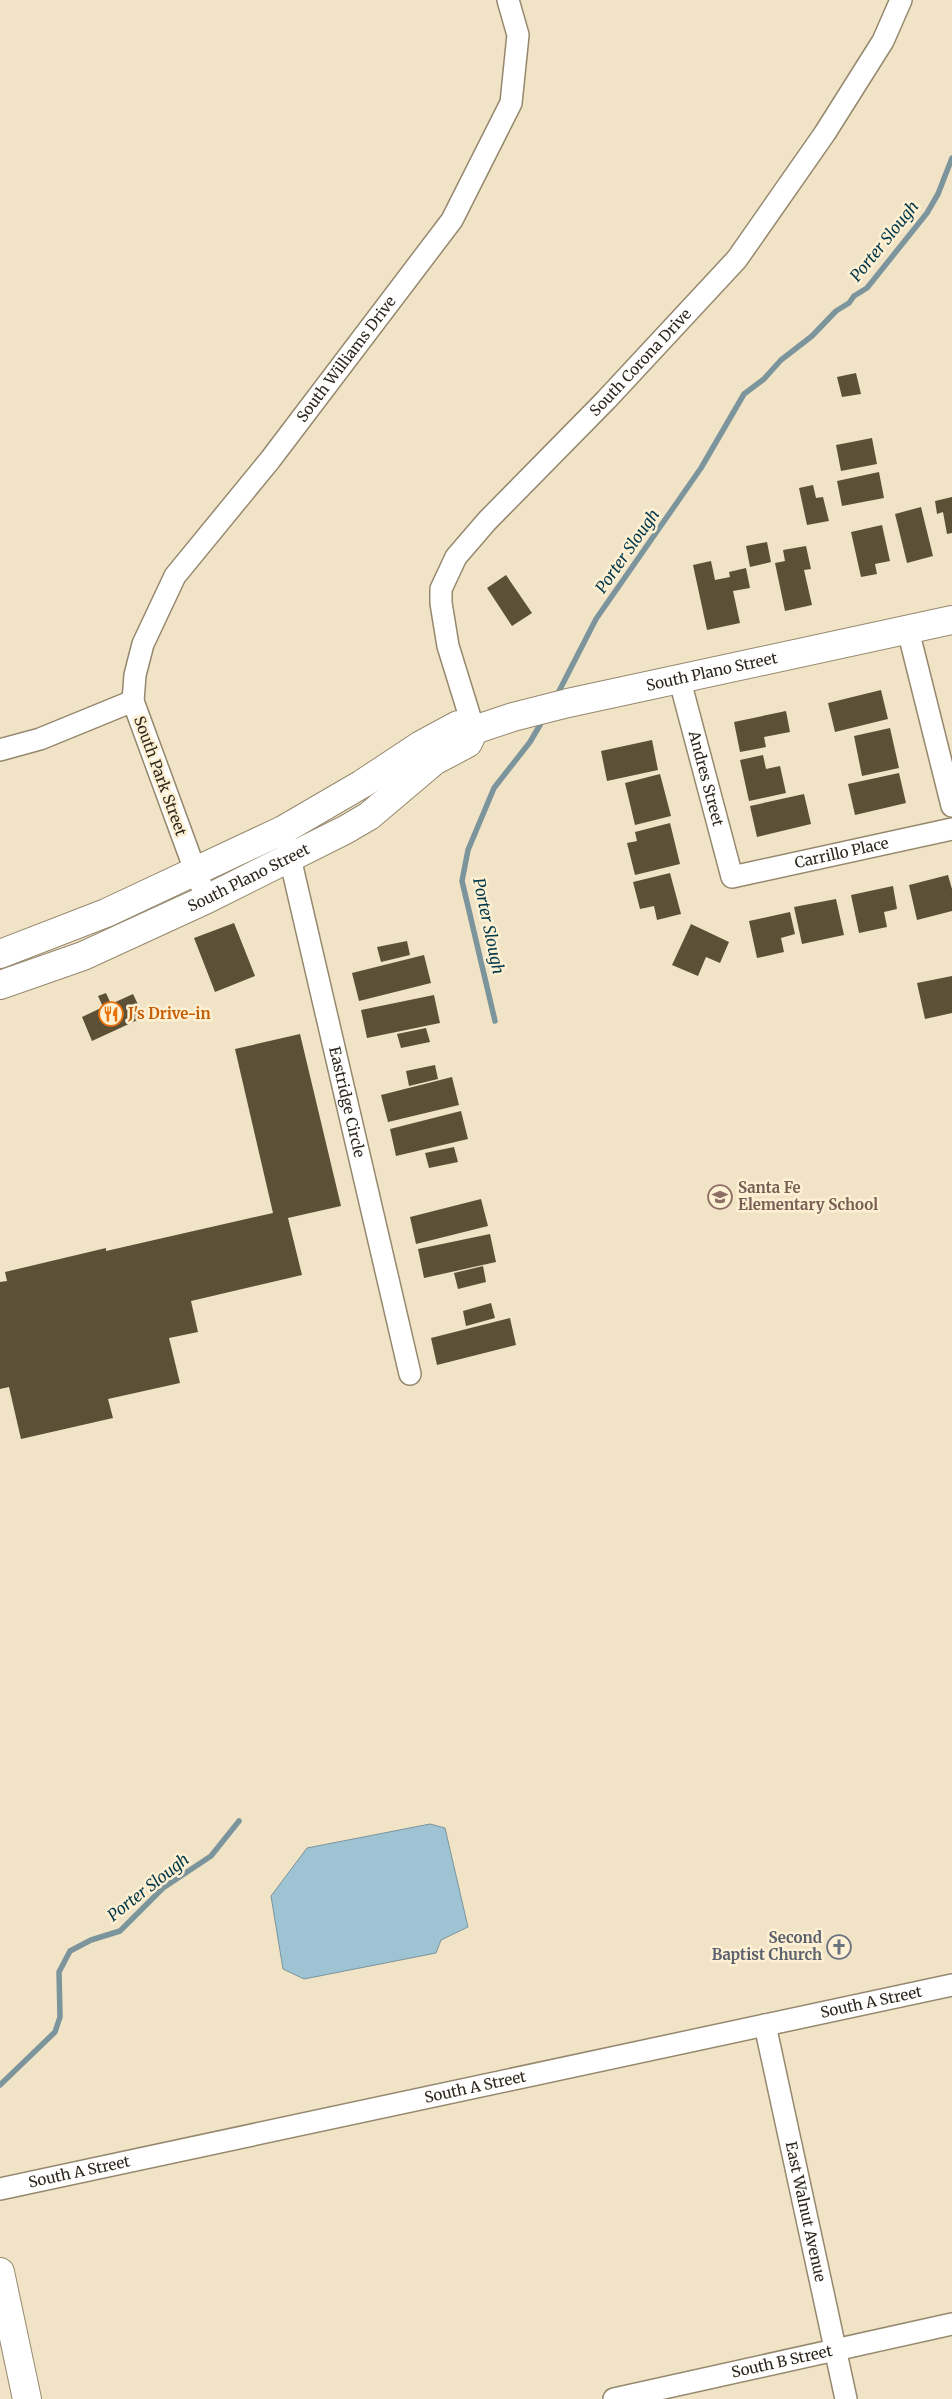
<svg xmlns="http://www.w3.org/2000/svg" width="952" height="2399" viewBox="0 0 952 2399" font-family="Merriweather,serif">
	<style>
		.water { fill: #9ec3d3; stroke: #7c949c }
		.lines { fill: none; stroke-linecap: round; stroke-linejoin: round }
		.stream { stroke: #7c949c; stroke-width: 5.5 }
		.building { fill: #5c5037 }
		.minor-casing { stroke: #95886d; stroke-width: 24 }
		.secondary-casing { stroke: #95886d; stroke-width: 30 }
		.minor { stroke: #fff; stroke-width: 21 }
		.secondary { stroke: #fff; stroke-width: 28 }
		.labels { text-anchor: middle; stroke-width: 5; stroke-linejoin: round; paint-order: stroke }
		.street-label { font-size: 15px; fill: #2d271d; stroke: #fef0d3 }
		.food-label { font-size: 15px; font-weight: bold; fill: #c56008; stroke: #fef0d3; text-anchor: start }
		.education-label { font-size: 15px; font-weight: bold; fill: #785e54; stroke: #fef0d3; text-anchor: start }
		.worship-label { font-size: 15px; font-weight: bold; fill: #5b616d; stroke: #fef0d3; text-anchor: end }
		.water-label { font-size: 16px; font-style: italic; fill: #003749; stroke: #fef0d3 }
	</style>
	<rect width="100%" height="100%" fill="#f1e3c6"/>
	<path class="water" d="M430,1824L445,1828L468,1927L441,1940L436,1953L304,1979L283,1969L271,1896L307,1848Z"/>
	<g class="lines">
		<path class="stream" d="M556,697L596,619L701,468L744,394L764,379L781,360L812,336L836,311L849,303L854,296L867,288L927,213L938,194L952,158
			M495,1021L462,881L468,850L494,788L530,742L544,718
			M0,2085L55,2032L60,2017L59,1972L70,1951L91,1940L120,1931L163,1888L211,1856L239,1821"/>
	</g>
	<path class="building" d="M856,373L861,394L842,397L837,377Z
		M872,438L877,464L841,471L836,445Z
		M879,472L884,498L842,506L837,481Z
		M813,485L816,498L823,497L829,521L807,525L799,488Z
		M952,497V533L947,534L943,512L937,514L935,501Z
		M921,507L933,556L907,563L895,514Z
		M882,525L890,561L875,564L877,574L861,577L851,532Z
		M767,542L771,562L750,567L746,546Z
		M806,546L811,569L804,570L812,605L785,611L775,563L785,561L783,550Z
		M711,561L715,580L730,577L729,572L746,568L750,588L733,591L740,623L707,630L693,565Z
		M506,575L532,613L512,626L487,588Z
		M881,690L888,719L835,732L828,703Z
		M786,711L790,732L764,737L766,747L740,752L734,722Z
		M890,728L899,768L862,776L854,736Z
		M652,740L658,770L607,781L601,751Z
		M763,755L766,769L780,766L786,793L749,801L740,760Z
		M899,773L906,803L855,815L848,784Z
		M660,774L671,816L635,825L625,783Z
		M804,794L811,824L757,837L750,806Z
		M670,823L680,864L635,875L627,843L637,841L635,832Z
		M670,873L681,914L657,920L654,906L640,909L633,882Z
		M948,875L952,889V911L917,920L909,885Z
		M893,886L897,909L884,912L887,927L859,933L851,895Z
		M836,899L844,935L802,944L794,907Z
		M790,912L795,934L781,938L784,952L757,958L749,921Z
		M234,923L255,976L215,992L194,938Z
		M691,924L729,942L720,963L706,957L698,976L672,965Z
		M407,941L410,955L381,962L377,947Z
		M424,955L431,983L359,1001L352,973Z
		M952,976V1013L925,1019L917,983Z
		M106,993L111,1004L133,994L144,1017L92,1041L82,1017L103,1007L98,996Z
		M434,995L440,1023L367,1038L361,1010Z
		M426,1028L430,1042L401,1048L397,1034Z
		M300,1034L341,1206L288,1218L302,1275L191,1301L198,1332L169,1338L180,1383L108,1399L113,1418L21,1439L9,1387L0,1389V1282L7,1281L5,1272L106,1248V1251L273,1213L235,1049Z
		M435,1065L438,1079L409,1086L406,1071Z
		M452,1077L459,1105L388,1122L381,1095Z
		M461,1111L468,1139L396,1156L390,1129Z
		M454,1147L458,1162L429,1168L425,1153Z
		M481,1199L488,1226L416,1244L410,1217Z
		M490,1234L496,1262L424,1278L418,1249Z
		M483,1266L486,1282L458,1289L454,1273Z
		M491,1303L495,1318L466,1326L463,1311Z
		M510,1318L516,1345L437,1365L431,1338Z"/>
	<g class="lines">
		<g class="minor-casing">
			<g id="minor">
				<path d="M908,630L952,806"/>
				<path id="s1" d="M680,681L732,877L952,829"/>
				<path id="s2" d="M474,730L448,646L441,603V589L456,557L487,521L606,400L737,259L825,133L883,41L901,0"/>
				<path d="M0,750L40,739L133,701"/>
				<path id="s3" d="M287,845L410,1374"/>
				<path id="s4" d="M207,899L196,873L133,701L135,675L143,644L175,576L270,460L452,220L511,103L518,35L508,0"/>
				<path id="s5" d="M765,2025L846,2399"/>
				<path id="s6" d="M0,2189L952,1985"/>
				<path id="s7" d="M614,2399L952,2324"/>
			</g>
		</g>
		<g class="secondary-casing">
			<g id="secondary">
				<path id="s8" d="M0,954L106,913L283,830L362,784L421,745L458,725L474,730L513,717L568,703L952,620"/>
				<path id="s9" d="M0,985L83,956L207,899L345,830L369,816L434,761L468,743L474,730"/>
				<path d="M0,2272L27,2399"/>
			</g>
		</g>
		<use href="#minor" class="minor"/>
		<use href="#secondary" class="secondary"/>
	</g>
	<defs>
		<g id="restaurant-ring" transform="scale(1.25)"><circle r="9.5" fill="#fef0d3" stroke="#e8710a" stroke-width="1.5"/><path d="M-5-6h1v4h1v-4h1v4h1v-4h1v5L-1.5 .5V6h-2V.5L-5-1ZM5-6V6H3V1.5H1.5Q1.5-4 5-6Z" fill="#e8710a"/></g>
		<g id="school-ring" transform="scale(1.25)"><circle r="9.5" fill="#fef0d3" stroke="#8d6e63" stroke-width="1.5"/><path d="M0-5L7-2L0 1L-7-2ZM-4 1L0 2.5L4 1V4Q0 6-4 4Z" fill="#8d6e63"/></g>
		<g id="church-ring" transform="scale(1.25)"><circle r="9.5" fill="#fef0d3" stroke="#6b7280" stroke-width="1.5"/><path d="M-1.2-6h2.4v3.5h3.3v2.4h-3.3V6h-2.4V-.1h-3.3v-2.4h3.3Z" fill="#6b7280"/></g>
	</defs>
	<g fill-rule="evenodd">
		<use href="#restaurant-ring" x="111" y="1014"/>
		<use href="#school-ring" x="720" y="1197"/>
		<use href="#church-ring" x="839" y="1947"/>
	</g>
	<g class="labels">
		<g class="street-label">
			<text dy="5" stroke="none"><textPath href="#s4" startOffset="621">South Williams Drive</textPath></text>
			<text dy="5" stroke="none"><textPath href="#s2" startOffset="449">South Corona Drive</textPath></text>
			<text dy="5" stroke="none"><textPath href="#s8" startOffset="775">South Plano Street</textPath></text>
			<text transform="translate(160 776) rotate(70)" y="5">South Park Street</text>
			<text dy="5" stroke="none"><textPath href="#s1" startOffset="101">Andres Street</textPath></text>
			<text dy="5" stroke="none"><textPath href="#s1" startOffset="315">Carrillo Place</textPath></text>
			<text dy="5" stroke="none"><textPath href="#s9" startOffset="271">South Plano Street</textPath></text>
			<text dy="5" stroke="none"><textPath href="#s3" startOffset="264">Eastridge Circle</textPath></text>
			<text dy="5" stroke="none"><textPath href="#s6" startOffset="891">South A Street</textPath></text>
			<text dy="5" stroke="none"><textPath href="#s6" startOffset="486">South A Street</textPath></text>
			<text dy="5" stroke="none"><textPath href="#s6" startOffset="81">South A Street</textPath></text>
			<text dy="5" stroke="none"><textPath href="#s5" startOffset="191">East Walnut Avenue</textPath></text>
			<text dy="5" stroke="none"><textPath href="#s7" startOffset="172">South B Street</textPath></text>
		</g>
		<g class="food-label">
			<text x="128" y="1019">J's Drive-in</text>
		</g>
		<g class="education-label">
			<text x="738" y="1193">Santa Fe<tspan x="738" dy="17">Elementary School</tspan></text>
		</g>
		<g class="worship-label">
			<text x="822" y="1943">Second<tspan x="822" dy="17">Baptist Church</tspan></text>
		</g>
		<g class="water-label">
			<text transform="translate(884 241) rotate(-51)" y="6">Porter Slough</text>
			<text transform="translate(627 551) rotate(-55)" y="6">Porter Slough</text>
			<text transform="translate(489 926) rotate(78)" y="6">Porter Slough</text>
			<text transform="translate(148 1887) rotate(-38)" y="6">Porter Slough</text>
		</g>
	</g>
</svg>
